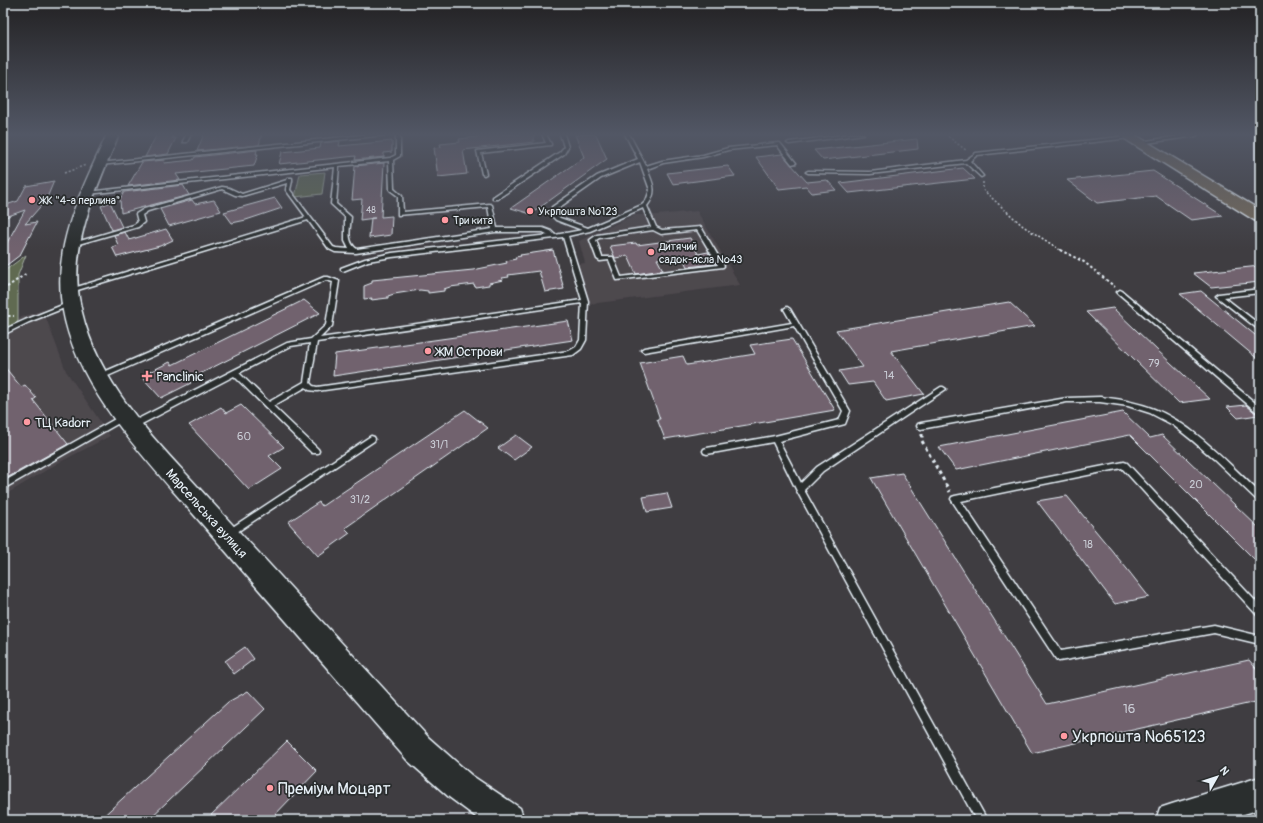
<svg xmlns="http://www.w3.org/2000/svg" width="1263" height="823" viewBox="0 0 1263 823" font-family="Pangolin,sans-serif">
	<style>
		.built { fill: #4e484e }
		.green { fill: #616b51; stroke: #a4aea4 }
		.building { fill: #71626e; stroke: #e8f1f8 }
		.lines { fill: none; stroke-linecap: round; stroke-linejoin: round }
		.lane-casing { stroke: #e8f1f8; stroke-width: 3 }
		.secondary-casing { stroke: #e8f1f8; stroke-width: 3 }
		.primary-casing { stroke: #e8f1f8; stroke-width: 3 }
		.path-far2 { stroke: #e8f1f8; stroke-width: 1.5; stroke-dasharray: 2 2; stroke-linecap: butt }
		.path-far1 { stroke: #e8f1f8; stroke-width: 2; stroke-dasharray: 2.5 2.5; stroke-linecap: butt }
		.path { stroke: #e8f1f8; stroke-width: 3; stroke-dasharray: 3.5 3.5; stroke-linecap: butt }
		.lane { fill: #2a2d2e; fill-rule: evenodd }
		.secondary { fill: #2a2d2e; fill-rule: evenodd }
		.primary { fill: #746a5a; fill-rule: evenodd }
		.poi-dot { fill: #ff9aa2; stroke: #2a2d2e; stroke-width: 1.5 }
		.labels { text-anchor: middle; stroke-width: 3.5; stroke-linejoin: round; paint-order: stroke }
		.far-number-label { font-size: 9px; fill: #cacdd6 }
		.far-poi-label { font-size: 11px; fill: #e8f1f8; stroke: #2a2d2e; text-anchor: start }
		.number-label { font-size: 11px; fill: #cacdd6 }
		.poi-label { font-size: 13px; fill: #e8f1f8; stroke: #2a2d2e; text-anchor: start }
		.street-label { font-size: 13px; fill: #e8f1f8; stroke: #2a2d2e }
		.near-number-label { font-size: 13px; fill: #cacdd6 }
		.near-poi-label { font-size: 16px; fill: #e8f1f8; stroke: #2a2d2e; text-anchor: start }
	</style>
	<rect width="100%" height="100%" fill="#3f3d41"/>
	<filter id="ink" filterUnits="userSpaceOnUse"><feTurbulence type="fractalNoise" baseFrequency=".025" numOctaves="2"/><feDisplacementMap in="SourceGraphic" scale="8" xChannelSelector="R" yChannelSelector="G"/><feConvolveMatrix kernelMatrix="1 2 1 2 8 2 1 2 1" color-interpolation-filters="sRGB"/></filter>
	<g filter="url(#ink)">
		<path class="built" d="M697,211L740,285L590,304L578,264L585,263L579,241L635,215H657Z
			M43,310L66,371L110,436L58,463L3,496V330L16,319Z"/>
		<path class="green" d="M325,172L322,194L295,197L300,174Z
			M26,255L18,275V321L3,330V272Z"/>
		<path class="building" d="M157,134H174L172,138H176L168,154L145,157Z
			M204,134H262L259,145L197,151Z
			M502,134H534V142L463,150L467,174L438,177L434,148L441,147L440,144L460,142L459,139Z
			M596,134L607,159L531,214L511,208L584,157L575,135Z
			M917,139L918,149L823,160L814,150Z
			M340,141L339,146L392,141V152L384,153V157L355,160L356,156L279,164L282,152L320,148L321,143Z
			M257,150L256,154H258L254,166L176,174L180,180L128,186L142,162L165,160L164,163L193,160L195,157Z
			M782,154L807,182L827,180L836,190L812,193L806,186L779,189L756,157Z
			M384,163L381,217L392,216L391,235L369,238L371,218H375L360,220L362,199L352,200L355,166Z
			M728,166L735,176L673,184L667,173Z
			M963,168L975,179L849,193L840,183Z
			M1153,171L1223,216L1191,220L1156,196L1097,203L1067,180Z
			M54,181L46,200L25,224L37,222L20,255L3,268V250L25,210L3,218V206L18,201L26,186Z
			M183,185L189,195L121,213L120,199L124,192Z
			M275,198L282,208L246,220L232,223L224,212Z
			M192,200L195,204L214,200L221,211L169,226L160,209Z
			M110,202L122,227L112,230L101,206Z
			M166,229L173,240L160,246L117,257L112,247L118,245L114,235L125,232L129,240Z
			M690,238L698,254L708,252L714,264L687,267L682,256L657,259L663,270L636,274L628,256L615,258L610,246L636,243L637,245Z
			M553,250L564,289L545,292L539,271L508,275L509,277L502,278L503,280L489,283V285L475,287L474,284L450,287L444,289V291L428,293V291L420,290L394,294L388,296V298L371,300L372,298L364,299V286L372,283V280L473,270L507,263L506,261L516,259L515,257L521,256L520,255Z
			M1260,266V282L1211,287L1193,273Z
			M1201,291L1260,339V361L1180,294Z
			M304,300L320,313L188,380L191,383L161,398L141,376L170,362L172,365Z
			M1009,302L1035,326L891,351L924,394L886,401L873,382L848,385L839,371L863,367L836,330Z
			M1113,308L1158,351L1210,399L1179,403L1086,312Z
			M568,321L573,340L333,376L335,354Z
			M792,339L835,410L665,439L657,419H660L640,363L683,356L687,365L755,354L750,345Z
			M3,365L21,387L25,385L36,398L33,400L68,444L3,480Z
			M241,405L284,447L269,456L282,469L249,490L189,425L221,407L226,413Z
			M1246,405L1258,415L1238,418L1227,407Z
			M465,410L488,428L345,528L350,533L318,556L288,522L319,502L322,506Z
			M1123,412L1150,438L1162,435L1260,529V565L1130,435L956,470L939,447Z
			M516,435L532,447L514,460L498,448Z
			M902,473L1047,704L1249,660L1260,673V701L1032,753L871,478Z
			M667,493L672,508L647,512L643,497Z
			M1067,496L1127,569L1149,597L1115,604L1037,501Z
			M245,647L254,659L234,674L225,661Z
			M248,691L265,709L148,820H99L228,702Z
			M287,741L317,771L270,820H206Z"/>
		<g class="lines">
			<g class="lane-casing">
				<path id="lane" d="M187,134H191L187,142H183V141Z
					M371,134H387L385,135L100,165L98,164L100,163Z
					M396,134H400V156L393,160L394,189L402,196L403,212L490,204L492,205L497,228H543L551,231L555,235L582,230L556,220L551,215L552,207L597,176L638,159L625,134H629L646,166L662,161L703,155L728,148L778,143H780L796,163L792,164L777,145L728,150L703,157L663,163L647,169C653,184 658,192 647,206L656,227L662,230L701,227L724,266L723,267L617,280L609,260L600,261L597,259L590,240L597,235L651,227L643,208L590,231L568,236L588,301L586,340L581,349L573,355L317,391L309,390L306,387L273,406L318,449L319,451L318,453H312L234,376L136,427H130L129,425L130,423L287,343L311,339L326,325L333,282L326,280L101,379H97L96,377L97,375L324,277H328L339,281L332,326L320,338L582,300L563,237L392,257L368,261L343,271L341,270V268L365,259L392,253L549,235L543,232H495L356,253L335,252L329,249L308,220L71,292H67L66,291L67,290L306,217L286,190L287,183L242,196L235,195L222,189L148,211L142,215L144,222L138,227L75,245H71L70,244L134,225L138,222L136,214L144,209L222,187L229,188L242,194L287,180L288,178H292V181L290,190L333,247L336,248L349,249L345,241V217L331,204L335,167L88,194L86,193L88,192L390,158L396,155ZM389,161L390,190L398,196V215L488,207L492,229L357,249C346,242 350,228 351,217L336,204L339,166ZM640,162L650,190L646,201L642,205L588,228L560,218L557,215V209L601,178ZM653,230L661,234L697,230L718,265L621,277L613,257H602L596,240L599,238ZM582,303L580,340L576,347L569,351L317,387L313,386L310,383L317,342ZM310,343L304,382L269,402L239,373L291,346Z
					M542,134H546L551,144V145L481,153L486,174L484,175L482,174L477,151L546,143Z
					M560,134H564L568,147L564,154L497,199H493V197L560,152L564,147Z
					M850,134H864L789,144L787,143L789,142Z
					M1193,134L1198,135L1196,136L1139,144L1137,143L1139,142Z
					M1128,136L1130,137V138L977,155L970,161L983,176L981,177L966,163L870,174L808,173L806,172L808,171L870,172L966,160L976,153Z
					M1260,289V293L1224,297L1260,325V330L1258,329L1216,296L1219,294Z
					M1120,290L1122,291L1260,407V414L1258,413L1118,293L1117,292Z
					M70,302L73,304L72,305L29,322L3,335V330L25,320Z
					M787,307L790,309L850,411L845,424L779,441L801,483L817,467L941,387H943L946,389L823,471L804,490L987,820H976L797,491L773,442L707,454L704,453L703,451L704,449L707,448L775,436L839,420L843,411L794,326L644,352L641,350L644,348L792,323L784,309Z
					M1100,397C1119,399 1136,402 1154,409C1193,424 1230,465 1260,493V501L1257,500L1214,459L1193,441L1173,425L1150,413L1128,406L1100,402H1067L921,429L918,428L917,426L918,424L921,423L1067,398Z
					M124,414L128,417L126,419L3,489V482Z
					M371,436L374,437L375,439L374,441L231,536L228,537L225,536L224,534L225,532Z
					M1124,462L1127,463L1260,606V616L1257,615L1122,468L961,501L1061,651L1214,625L1260,636V644L1214,633L1059,661L1056,659L951,499L952,497L955,496Z"/>
			</g>
			<g class="secondary-casing">
				<path id="secondary" d="M107,134H119C98,186 70,240 79,298C91,370 140,424 188,476C211,501 234,527 258,552C315,614 372,676 429,738L471,775L520,808L524,820H480L449,797L407,760C351,696 296,632 240,568C218,542 195,516 173,491C125,435 69,373 61,297C55,238 84,186 107,134Z
					M1260,777V809L1225,820H1156L1160,808L1172,804Z"/>
			</g>
			<g class="primary-casing">
				<path id="primary" d="M1117,134H1134L1260,210V222L1254,220Z"/>
			</g>
			<path class="path-far2" d="M945,134L967,151
				M1248,134L1260,135
				M1203,135L1216,134
				M64,173L86,165
				M983,182V190L1023,226L1062,251"/>
			<path class="path-far1" d="M1060,250L1084,262L1115,287
				M3,290L27,273
				M3,316H14"/>
			<path class="path" d="M922,434V441L950,492"/>
			<use href="#lane" class="lane"/>
			<use href="#secondary" class="secondary"/>
			<use href="#primary" class="primary"/>
		</g>
	</g>
	<linearGradient id="sky" x2="0" y2="1"><stop stop-color="#232224"/><stop offset="0.54" stop-color="#525765"/><stop offset="1" stop-color="#525765" stop-opacity="0"/></linearGradient>
	<rect width="1263" height="249" fill="url(#sky)"/>
	<g class="poi-dot">
		<circle cx="32" cy="200" r="4"/>
		<circle cx="530" cy="211" r="4"/>
		<circle cx="445" cy="220" r="4"/>
		<circle cx="651" cy="252" r="4"/>
		<circle cx="428" cy="351" r="4"/>
		<path d="M145 370h4v4h4v4h-4v4h-4v-4h-4v-4h4z"/>
		<circle cx="27" cy="422" r="4"/>
		<circle cx="1064" cy="736" r="4"/>
		<circle cx="270" cy="788" r="4"/>
	</g>
	<g class="labels">
		<g class="far-number-label">
			<text x="371" y="213">48</text>
		</g>
		<g class="far-poi-label">
			<text x="40" y="204">ЖК "4-а перлина"</text>
			<text x="538" y="215">Укрпошта №123</text>
			<text x="453" y="224">Три кита</text>
			<text x="659" y="250">Дитячий<tspan x="659" dy="13">садок-ясла №43</tspan></text>
		</g>
		<g class="number-label">
			<text x="1154" y="367">79</text>
			<text x="889" y="379">14</text>
			<text x="244" y="440">60</text>
			<text x="439" y="448">31/1</text>
			<text x="1196" y="488">20</text>
			<text x="360" y="503">31/2</text>
			<text x="1088" y="548">18</text>
		</g>
		<g class="poi-label">
			<text x="436" y="356">ЖМ Острови</text>
			<text x="156" y="381">Panclinic</text>
			<text x="35" y="427">ТЦ Kadorr</text>
		</g>
		<g class="street-label">
			<text transform="translate(207 513) rotate(48)" y="5">Марсельська вулиця</text>
		</g>
		<g class="near-number-label">
			<text x="1129" y="713">16</text>
		</g>
		<g class="near-poi-label">
			<text x="1072" y="742">Укрпошта №65123</text>
			<text x="278" y="794">Преміум Моцарт</text>
		</g>
	</g>
	<rect width="1263" height="823" fill="none" stroke="#2a2d2e" stroke-width="16"/>
	<rect x="8" y="8" width="1247" height="807" fill="none" stroke="#e8f1f8" stroke-width="1.5" filter="url(#ink)"/>
	<g transform="translate(1217 777) rotate(51)" stroke="#2a2d2e" stroke-width="3" paint-order="stroke">
	<path d="M0-3L7 15L0 10L-7 15Z" fill="#e8f1f8"/>
	<text y="-6" font-size="11" font-weight="bold" text-anchor="middle" fill="#e8f1f8">N</text>
	</g>
</svg>
